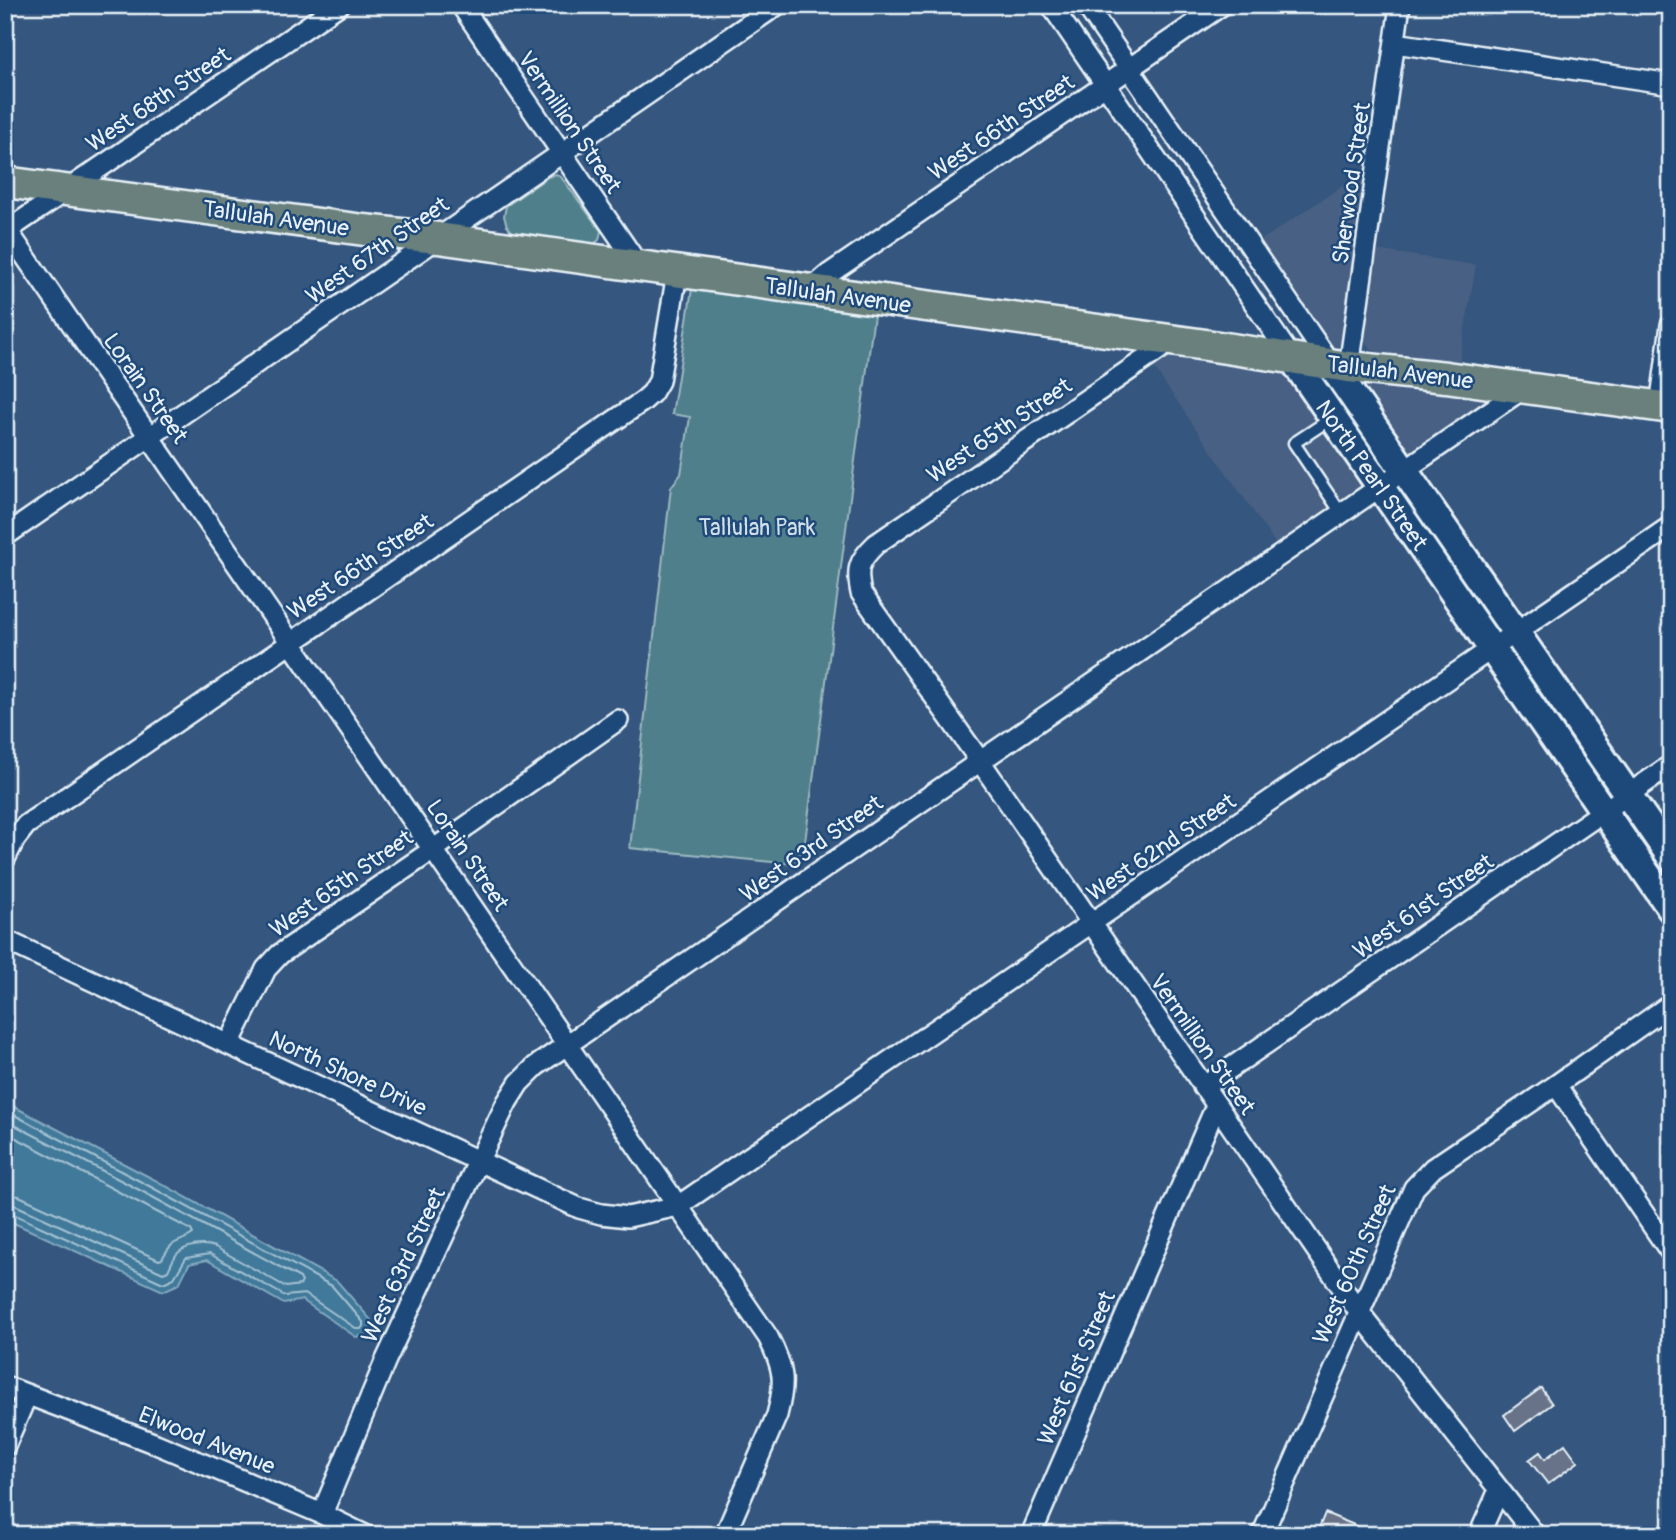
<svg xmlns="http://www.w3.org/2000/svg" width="1676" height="1540" viewBox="0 0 1676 1540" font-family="Pangolin,sans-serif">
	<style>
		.built { fill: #476183 }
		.green { fill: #4f7f8a; stroke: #9cb8c1; stroke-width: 2 }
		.water { fill: #40799a; stroke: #83a9c0; stroke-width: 2 }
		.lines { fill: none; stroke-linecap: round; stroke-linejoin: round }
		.shore { stroke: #a5c1d2; stroke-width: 2 }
		.building { fill: #687288; stroke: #e8f1f8; stroke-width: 2 }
		.lane-casing { stroke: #e8f1f8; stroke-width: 15 }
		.street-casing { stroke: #e8f1f8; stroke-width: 24 }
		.secondary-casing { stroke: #e8f1f8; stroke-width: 32 }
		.primary-casing { stroke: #e8f1f8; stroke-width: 35 }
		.lane { stroke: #1f4a7a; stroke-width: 10 }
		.street { stroke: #1f4a7a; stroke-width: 19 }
		.secondary { stroke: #1f4a7a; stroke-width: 26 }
		.primary { stroke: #6a807c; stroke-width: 30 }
		.labels { text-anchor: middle; stroke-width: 5; stroke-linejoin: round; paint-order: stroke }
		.street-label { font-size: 23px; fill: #e8f1f8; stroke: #1f4a7a }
		.park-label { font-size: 23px; fill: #d1e0e8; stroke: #1f4a7a }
	</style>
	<rect width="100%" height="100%" fill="#35567e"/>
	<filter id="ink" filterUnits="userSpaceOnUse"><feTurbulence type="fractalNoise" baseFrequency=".0143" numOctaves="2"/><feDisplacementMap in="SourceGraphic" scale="14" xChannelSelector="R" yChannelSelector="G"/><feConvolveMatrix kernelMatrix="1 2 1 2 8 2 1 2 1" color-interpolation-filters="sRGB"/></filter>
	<g filter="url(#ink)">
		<path class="built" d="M1369,168L1346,334L1341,345L1334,347L1327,345L1314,326L1260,241Z
			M1376,250L1476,265L1459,363L1373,351L1366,343L1364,337Z
			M1167,354L1284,372L1292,379L1365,486L1277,546L1152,365Z
			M1375,383L1523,398L1417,471L1366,392L1367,388Z"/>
		<path class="green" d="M556,174L561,177L601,231L599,240L591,246L515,235L507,226L504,216L506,206L548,177Z
			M692,289L874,315L803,857L793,864L630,848L671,487L681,474L690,417L672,414Z"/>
		<path class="water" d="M5,1102L155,1180L337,1281L371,1320L370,1334L356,1337L302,1300L284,1304L207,1260L189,1264L179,1284L163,1291L5,1219Z"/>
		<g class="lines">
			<path class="shore" d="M5,1110L151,1187L332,1286L363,1322V1326L361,1329H357L305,1294L285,1296L210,1254L186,1258L174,1278L163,1283L11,1213H5
				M5,1120L147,1194L300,1278L302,1282L300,1285L286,1287L215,1247C204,1243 184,1245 176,1255C173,1260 170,1266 168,1271L163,1273L15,1205L5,1204
				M5,1132L191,1230L193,1234C177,1245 174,1237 162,1259L159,1260L19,1196L5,1193"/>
		</g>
		<path class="building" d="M1541,1388L1552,1404L1515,1431L1504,1415Z
			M1565,1444L1578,1462L1548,1484L1529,1460L1540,1452L1545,1459Z
			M1325,1513L1376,1534V1535H1316Z"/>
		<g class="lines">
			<g class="lane-casing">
				<path id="lane" d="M1332,418L1294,443L1341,513"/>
			</g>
			<g class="street-casing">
				<path id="street" d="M461,5L639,266
					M1051,5L1291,357
					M1086,5L1330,363
					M1395,43L1671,84
					M5,227L768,1337C784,1368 786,1381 777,1415L725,1535
					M5,232L339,5
					M809,291L829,274L1222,5
					M1173,340L876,544C858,561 856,569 861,593L980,761L1359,1312L1535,1535
					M1349,367L1400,5
					M1660,406L1671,325
					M5,536L777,5
					M5,859L15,839L26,825L643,401L652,393L659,381L677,273
					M5,940L579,1208L601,1214L628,1217L678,1206L1671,526
					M229,1044L266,969L280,954L434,849L618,720
					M1556,1085L1671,1253
					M1203,1087L1671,765
					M5,1386L156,1444L322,1514L365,1535
					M5,1446L27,1395
					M322,1514L385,1362L478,1162L507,1102L519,1083L536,1066L1524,388
					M1031,1535L1216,1106
					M1262,1535L1414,1188L1433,1168L1556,1085L1671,1004
					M1479,1535L1499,1490"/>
			</g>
			<g class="secondary-casing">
				<path id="secondary" d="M1291,357L1671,909
					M1330,363L1671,857"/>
			</g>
			<g class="primary-casing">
				<path id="primary" d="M5,182L364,230L438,238L1206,345L1349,367L1446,377L1671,408"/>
			</g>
			<use href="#lane" class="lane"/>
			<use href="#street" class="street"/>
			<use href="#secondary" class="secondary"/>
			<use href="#primary" class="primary"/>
		</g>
	</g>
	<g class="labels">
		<g class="street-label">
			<text transform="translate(158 99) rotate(-34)" y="8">West 68th Street</text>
			<text transform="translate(570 122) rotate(56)" y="8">Vermillion Street</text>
			<text transform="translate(1001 127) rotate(-34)" y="8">West 66th Street</text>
			<text transform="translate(1351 183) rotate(-82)" y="8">Sherwood Street</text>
			<text transform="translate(276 218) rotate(8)" y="8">Tallulah Avenue</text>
			<text transform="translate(377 250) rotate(-35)" y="8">West 67th Street</text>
			<text transform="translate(838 295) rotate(8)" y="8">Tallulah Avenue</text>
			<text transform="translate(1400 372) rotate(7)" y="8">Tallulah Avenue</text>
			<text transform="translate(146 388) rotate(55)" y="8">Lorain Street</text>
			<text transform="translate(999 430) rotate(-34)" y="8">West 65th Street</text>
			<text transform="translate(1372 475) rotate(55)" y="8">North Pearl Street</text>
			<text transform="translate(360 566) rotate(-34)" y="8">West 66th Street</text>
			<text transform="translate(1161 847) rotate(-34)" y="8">West 62nd Street</text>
			<text transform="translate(811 848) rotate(-35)" y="8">West 63rd Street</text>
			<text transform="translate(468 855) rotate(56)" y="8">Lorain Street</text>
			<text transform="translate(341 883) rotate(-35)" y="8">West 65th Street</text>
			<text transform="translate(1423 906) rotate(-35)" y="8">West 61st Street</text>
			<text transform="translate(1203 1044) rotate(55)" y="8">Vermillion Street</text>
			<text transform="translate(348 1073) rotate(25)" y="8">North Shore Drive</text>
			<text transform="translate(1354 1264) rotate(-66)" y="8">West 60th Street</text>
			<text transform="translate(403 1265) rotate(-65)" y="8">West 63rd Street</text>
			<text transform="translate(1076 1368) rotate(-67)" y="8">West 61st Street</text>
			<text transform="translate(207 1440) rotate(22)" y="8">Elwood Avenue</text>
		</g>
		<g class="park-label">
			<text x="757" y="535">Tallulah Park</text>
		</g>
	</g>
	<rect width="1676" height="1540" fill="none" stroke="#1f4a7a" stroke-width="28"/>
	<rect x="14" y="14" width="1648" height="1512" fill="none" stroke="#e8f1f8" stroke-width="2.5" filter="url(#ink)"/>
</svg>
